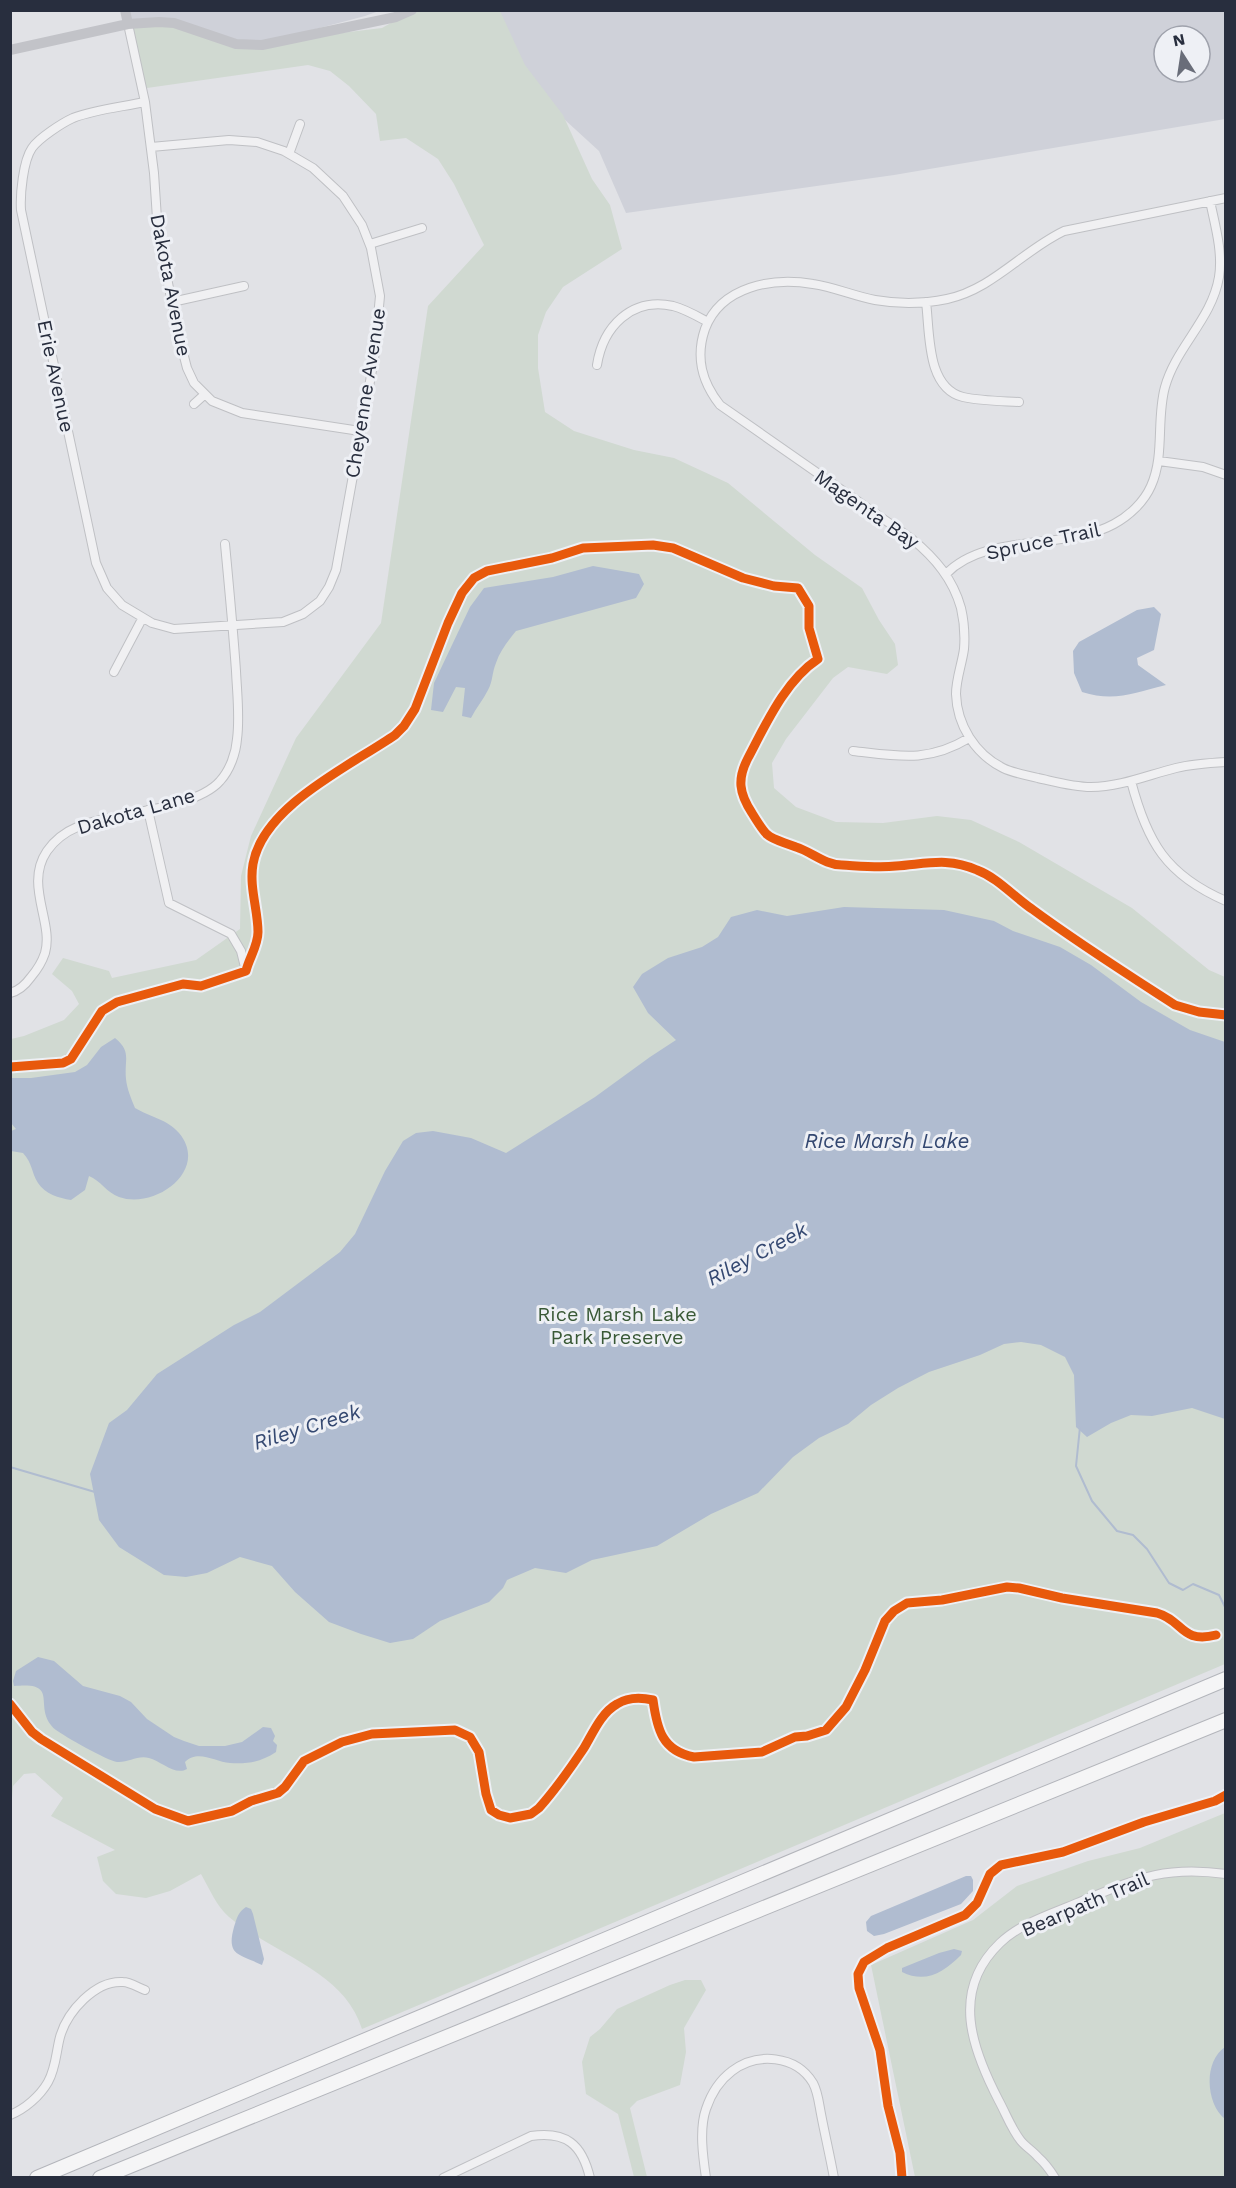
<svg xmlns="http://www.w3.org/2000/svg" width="1236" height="2188" viewBox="0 0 1236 2188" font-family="'Work Sans',sans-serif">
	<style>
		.built { fill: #cfd1d9; fill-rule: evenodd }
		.green { fill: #d0d9d1 }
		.water { fill: #b0bcd0 }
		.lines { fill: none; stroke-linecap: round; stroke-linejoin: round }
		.stream { stroke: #b0bcd0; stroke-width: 2 }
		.street-casing { stroke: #bfc0c4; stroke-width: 10 }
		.highway-casing { stroke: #b3b5bb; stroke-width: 16 }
		.street { stroke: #f0f0f2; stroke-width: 8 }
		.secondary { stroke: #c2c3c8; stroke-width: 10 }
		.highway { stroke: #f5f5f6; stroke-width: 14 }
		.cycleway-casing { stroke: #eef0f5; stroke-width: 13 }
		.cycleway { stroke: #e8590c; stroke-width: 9 }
		.labels { text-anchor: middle; stroke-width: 6; stroke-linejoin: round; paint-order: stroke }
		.street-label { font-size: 20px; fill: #282e3e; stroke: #eef0f5 }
		.park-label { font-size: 20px; fill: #395936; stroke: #eef0f5 }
		.water-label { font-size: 21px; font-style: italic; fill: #344871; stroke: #eef0f5 }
	</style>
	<rect width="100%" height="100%" fill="#e1e2e6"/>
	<path class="built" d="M127,11H379L365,16L255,45L128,24Z
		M497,11H1225V119L894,175L626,213L599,151L541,98ZM1164,36H1200V72H1164Z"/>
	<path class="green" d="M412,11H500L525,65L563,115L592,179L610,205L622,249L563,287L546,312L538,335V368L545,412L574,431L634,450L674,458L728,483L815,555L862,588L879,620L895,644L898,665L887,674L848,667L833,678L786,739L772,763L774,788L796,807L836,822L883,823L937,816L971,820L1019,842L1132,908L1209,970L1225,977V1664L362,2029C345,1971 272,1953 229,1917C217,1907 209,1888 201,1874L170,1891L146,1898L116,1894L103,1881L97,1857L115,1850L51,1816L63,1798L35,1773L24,1774L13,1786L11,1810V1039L24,1036L64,1020L79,1004L72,991L52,974L63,958L109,971L112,978L196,960L240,929L241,876L251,836L296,738L381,623L428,306L484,245L454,184L438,159L406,138L380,141L376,114L349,86L330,71L308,65L147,88L140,79L128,24L190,28L226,41L291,39L382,28Z
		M1225,1813V2177H915L871,1965L973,1920L1017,1886L1088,1861L1140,1848Z
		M685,1980H701L706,1990L684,2028L686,2052L680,2085L637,2101L630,2108L647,2177H634L618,2114L586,2094L582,2062L590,2037L600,2029L617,2009L670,1985Z"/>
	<path class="water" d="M593,566L639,574L644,584L636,598L516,631C508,641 500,651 496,663C492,672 493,681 488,690C483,700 476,708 471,718L462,716L465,688L456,687L443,712L431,710L434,683L470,607L484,588L553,577Z
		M1154,607L1161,614L1154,650L1137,658L1138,665L1166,685C1134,693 1114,702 1082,692L1074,673L1073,651L1079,642L1137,610Z
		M844,907L944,910L994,921L1013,931L1060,947L1091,965L1141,1002L1190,1030L1225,1042V1419L1192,1408L1152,1416L1131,1415L1111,1423L1087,1437L1076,1427L1074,1375L1065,1357L1041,1345L1021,1342L1004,1344L980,1355L929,1372L898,1388L871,1405L848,1424L819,1438L793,1457L758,1493L711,1514L657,1546L592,1560L566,1573L535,1568L507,1580L503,1588L489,1602L440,1621L413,1639L390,1643L361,1634L329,1622L295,1592L272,1566L240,1557L207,1573L186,1577L164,1575L119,1547L99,1520L90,1474L109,1423L127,1410L157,1374L234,1325L260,1312L340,1252L355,1234L385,1171L403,1141L416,1133L433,1131L471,1138L506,1153L595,1097L650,1057L676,1040L648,1013L633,987L642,974L668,958L702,947L718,937L731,917L757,910L787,916Z
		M115,1038C132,1052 124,1059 126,1079C127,1089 131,1098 135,1108C150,1117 167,1119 179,1133C210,1170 155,1210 119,1197C107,1193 100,1180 89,1176L85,1190L71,1200C59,1198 45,1194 38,1183C31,1172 33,1164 23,1153L11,1151V1131L16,1129L11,1123V1078H31L75,1072L87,1065L101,1047Z
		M38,1657L54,1661L83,1686L120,1696L131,1702L147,1719L174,1737L184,1741L199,1746H225L242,1742L263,1727L271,1728L275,1736L273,1741L277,1745L276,1752C261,1762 248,1764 230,1763C215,1762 198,1749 185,1762L187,1769C175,1776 161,1761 149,1758C137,1755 128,1763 117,1762C108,1761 64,1736 56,1730C30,1708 63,1681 14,1686L13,1681L16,1671Z
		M966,1876H971L973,1880V1891L961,1904L884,1934L874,1936L867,1931L866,1922L871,1916Z
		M246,1907L251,1909L253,1914L264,1959L262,1965C239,1954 226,1956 234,1927C237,1918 238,1912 246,1907Z
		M954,1949L962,1951L961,1955C944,1972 926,1984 902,1972V1968L939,1953Z
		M1225,2047V2119C1206,2104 1203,2062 1225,2047Z"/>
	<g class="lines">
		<path class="stream" d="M1080,1427L1076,1466L1092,1501L1117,1531L1133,1535L1147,1549L1169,1583L1183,1590L1193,1584L1219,1595L1226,1609
			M10,1467L95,1492"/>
		<g class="street-casing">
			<path id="street" d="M128,24L145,102L154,173L158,234L179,337L187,368L194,383L212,401L242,413L360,431
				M145,102C122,107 96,109 73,118C62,123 39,138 32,148C23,161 20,195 21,210L96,563L107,588L122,605L152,623L174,629L283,622L303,614L320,601L329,587L336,570L374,359L380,296L371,248L362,225L343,196L313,168L284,151L257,142L229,140L151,147
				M289,154L300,124
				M1226,198L1064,231C1022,251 993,289 947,299C923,304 898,304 875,300C854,296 834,287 813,284C773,277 721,286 705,329C695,358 702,382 720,405L912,539C935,558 953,579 961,608C964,621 965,636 964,649C962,664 956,679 956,694C957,725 975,754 1003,768C1013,773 1026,775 1038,778C1056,782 1073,787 1091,787C1120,787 1148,775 1176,768C1192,764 1209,763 1226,762
				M370,244L422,228
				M172,302L244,286
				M926,302C930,332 926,388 963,397C981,401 1001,401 1019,402
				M597,365C603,327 631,297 673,306C685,309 697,316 708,322
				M194,404L204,395
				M1159,461L1203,467L1226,475
				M946,574C986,532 1065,551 1114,524C1129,516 1144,502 1151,486C1165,455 1156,419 1165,387C1176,347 1212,319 1219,277C1223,252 1215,225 1210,201
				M114,672L142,619
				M853,751C898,756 928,763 969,738
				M1131,781C1147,842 1166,875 1226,901
				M148,810L169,903L231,934L241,951L246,971
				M10,993C19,991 26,984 31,977C37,970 42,962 45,953C54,922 24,885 47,851C65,825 94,821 123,815C150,810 202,802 220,781C230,770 236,753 237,739C240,717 237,693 236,671C233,628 229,586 225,544
				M10,2115C25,2109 40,2096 48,2082C56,2068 56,2052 60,2037C67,2012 95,1980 123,1982C130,1982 139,1988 145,1990
				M443,2178L531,2136C566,2131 582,2144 590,2178
				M706,2178C703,2157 699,2129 706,2109C711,2094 720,2080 732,2071C757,2052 796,2055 813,2083C818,2092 819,2104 821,2114C825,2135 830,2156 834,2178
				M1055,2178C1050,2170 1045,2163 1038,2157C1033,2151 1026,2147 1021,2141C1012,2130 1006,2114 999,2101C972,2049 950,1991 1000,1943C1021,1923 1051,1914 1077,1903C1134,1880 1162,1865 1226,1874"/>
		</g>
		<g class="highway-casing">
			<path id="highway" d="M37,2178L1226,1679
				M100,2178L1226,1720"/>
		</g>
		<use href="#street" class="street"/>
		<path class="secondary" d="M125,10L128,24
			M10,50L128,24L159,22L174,23L236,44L262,45L396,17L412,10"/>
		<use href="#highway" class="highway"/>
		<g class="cycleway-casing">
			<path id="cycleway" d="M10,1067L63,1063L71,1059L102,1011L117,1002L183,984L201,986L246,971C249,958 258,946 258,932C258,910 249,887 253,864C263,806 350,766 395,735L404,726L415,709L448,623L462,593L474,578L487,571L552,558L583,548L653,545L673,548L743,578L774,586L798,588L809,606V628L818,659C785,681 766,724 748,758C737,779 739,793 752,813C769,841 767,836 796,847C812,852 825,865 842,865C860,866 879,868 896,866C926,864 948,857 977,870C998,878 1013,896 1032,909C1078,943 1127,974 1175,1005L1199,1012L1226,1015
				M10,1704L32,1732L41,1739L155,1809L188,1821L232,1811L251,1801L278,1793L285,1787L304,1761L342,1742L372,1734L455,1730L470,1737L479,1752L486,1794L491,1810L499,1815L510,1818L531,1814L539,1808C555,1790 570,1769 584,1748C593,1733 601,1713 617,1704C628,1697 640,1697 653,1700C657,1729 662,1751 694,1757L762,1752L795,1737L807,1736L826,1730L846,1707L865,1670L885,1621L894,1611L907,1603L942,1600L1007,1587L1019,1588L1062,1598L1157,1613C1183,1620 1181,1644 1216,1635
				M902,2178L900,2153L888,2106L880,2050L859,1988L858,1974L864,1962L887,1948L965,1915L977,1903L990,1874L1001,1865L1063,1852L1144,1822L1215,1801L1226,1795"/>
		</g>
		<use href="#cycleway" class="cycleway"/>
	</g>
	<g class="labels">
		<g class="street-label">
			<text transform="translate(171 285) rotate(79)" y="7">Dakota Avenue</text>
			<text transform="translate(56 376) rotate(78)" y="7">Erie Avenue</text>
			<text transform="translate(365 393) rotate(-81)" y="7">Cheyenne Avenue</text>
			<text transform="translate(867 509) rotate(35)" y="7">Magenta Bay</text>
			<text transform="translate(1043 541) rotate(-12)" y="7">Spruce Trail</text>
			<text transform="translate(136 811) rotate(-16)" y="7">Dakota Lane</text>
			<text transform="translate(1085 1904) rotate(-23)" y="7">Bearpath Trail</text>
		</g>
		<g class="park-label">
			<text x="617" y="1321">Rice Marsh Lake<tspan x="617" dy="23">Park Preserve</tspan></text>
		</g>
		<g class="water-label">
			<text x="887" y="1148">Rice Marsh Lake</text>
			<text transform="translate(757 1254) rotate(-28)" y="7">Riley Creek</text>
			<text transform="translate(307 1427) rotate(-17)" y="7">Riley Creek</text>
		</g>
	</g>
	<rect width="1236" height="2188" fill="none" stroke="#282e3e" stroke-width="24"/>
	<g transform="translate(1182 54) rotate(348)"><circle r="28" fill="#eef0f5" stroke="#9fa2ac" stroke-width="1.5"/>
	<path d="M0-4.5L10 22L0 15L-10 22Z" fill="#696d79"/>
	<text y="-9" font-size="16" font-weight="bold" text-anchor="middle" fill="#282e3e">N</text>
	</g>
</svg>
